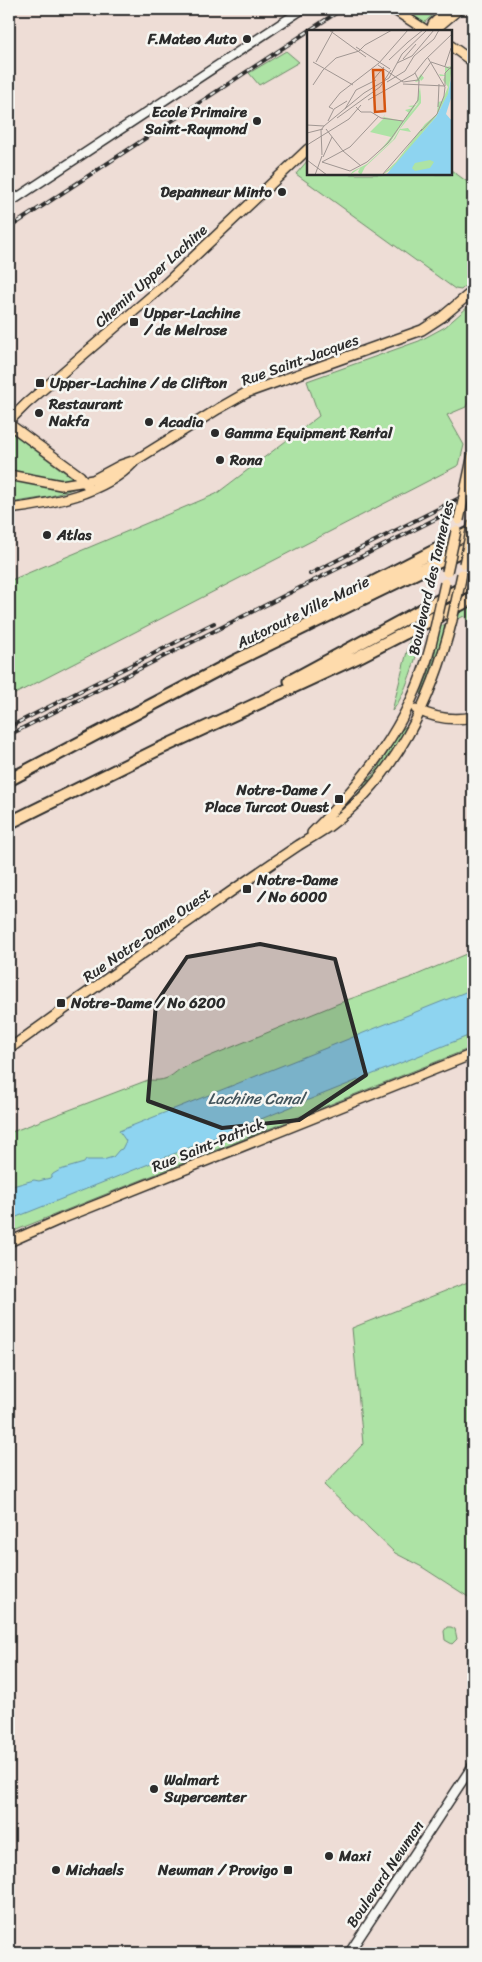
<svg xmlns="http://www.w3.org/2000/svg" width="482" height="1962" viewBox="0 0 482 1962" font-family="Sriracha,sans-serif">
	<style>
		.green { fill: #ade3a5; stroke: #6c8768 }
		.water { fill: #8ed4f0; stroke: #6690a1 }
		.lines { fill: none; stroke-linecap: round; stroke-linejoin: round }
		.minor-casing { stroke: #2b2b2b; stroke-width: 11 }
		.major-casing { stroke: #2b2b2b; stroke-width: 12 }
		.highway-casing { stroke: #2b2b2b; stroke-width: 15 }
		.minor { stroke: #f6f6f2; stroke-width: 8 }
		.major { stroke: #fedbac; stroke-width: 9 }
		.highway { stroke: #fedbac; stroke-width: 11 }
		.rail-casing { stroke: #2b2b2b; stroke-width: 4 }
		.rail { stroke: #f6f6f2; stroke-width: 2; stroke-dasharray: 5.5; stroke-linecap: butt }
		.major-bridge-casing { stroke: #2b2b2b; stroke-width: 12; stroke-linecap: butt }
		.major-bridge { stroke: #fedbac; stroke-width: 9 }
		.marked { fill: #2b2b2b; fill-opacity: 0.2; stroke: #2b2b2b; stroke-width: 4; stroke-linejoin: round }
		.poi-dot { fill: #2b2b2b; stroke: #f6f6f2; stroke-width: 2 }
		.labels { text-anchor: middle; stroke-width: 5; stroke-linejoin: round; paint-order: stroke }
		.poi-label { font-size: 15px; font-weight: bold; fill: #2b2b2b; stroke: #f6f6f2; text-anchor: start }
		.street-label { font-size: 15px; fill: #2b2b2b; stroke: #f6f6f2 }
		.water-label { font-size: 16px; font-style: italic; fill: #44555c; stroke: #f6f6f2 }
		.inset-road { fill: none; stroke: #a09692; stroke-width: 1 }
		.view { fill: #d5540f; fill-opacity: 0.15; stroke: #d5540f; stroke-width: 2.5 }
		.inset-edge { fill: none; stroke: #2b2b2b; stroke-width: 2.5 }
	</style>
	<rect width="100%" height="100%" fill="#eeddd6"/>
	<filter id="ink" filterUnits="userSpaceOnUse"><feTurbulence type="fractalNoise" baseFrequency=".02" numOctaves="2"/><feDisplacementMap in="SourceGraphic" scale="10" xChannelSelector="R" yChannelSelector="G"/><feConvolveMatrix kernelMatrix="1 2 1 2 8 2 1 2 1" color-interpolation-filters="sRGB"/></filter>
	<g filter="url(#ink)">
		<path class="green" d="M404,9H439L424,23Z
			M286,51L299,62L259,85L249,73Z
			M308,160V174H451V170L473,186V279L461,290L455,289L296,174Z
			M469,306L473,310V390L466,407L447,415L464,445L459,465L9,697V581L216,494L319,416L307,381L419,341L445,327Z
			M9,432L12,433L75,480H55L9,470Z
			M9,478L66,488L75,487L76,488L48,497L9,503Z
			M473,604V629L470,628L469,622L464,616L458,619L460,611Z
			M448,623L440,654L423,695L421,694L434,658L439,627Z
			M421,636C418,653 404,699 392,711L410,640Z
			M410,722C408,739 364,788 350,803L376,771L400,732Z
			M473,951V1047L9,1233V1133L148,1080C165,1081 168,1079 181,1068L347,1000L412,977Z
			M473,1280V1600L422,1567L395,1553L324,1485L363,1444L352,1328Z
			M447,1627H451L455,1629L457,1639L452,1644L445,1640L444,1631Z"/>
		<path class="water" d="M473,989V1034L9,1220V1187L34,1180L39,1181L50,1178L53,1174L60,1170L84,1163L86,1160H103L113,1157L119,1150L122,1149L126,1141L119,1131Z"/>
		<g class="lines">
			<g class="minor-casing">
				<path id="minor" d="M9,203L303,9
					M349,1953L473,1765"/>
			</g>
			<g class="major-casing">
				<path id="major" d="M393,9L427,31
					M431,31L433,24L449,9
					M433,31L459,9
					M451,46L473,62
					M9,421L26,404L162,287L308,149
					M9,424L80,476L87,485
					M9,475L61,485L93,480L121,465L136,460L218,409L246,393L422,330L442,317L473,291
					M9,509C51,504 104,494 134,462
					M416,709C434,718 454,721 473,717
					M312,833C372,772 417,714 435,628
					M9,1049C75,1001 142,954 209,907C239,886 269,865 299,845C309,839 319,833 328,827C395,779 433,698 452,620
					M9,1242L61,1219L473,1054"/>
			</g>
			<g class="highway-casing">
				<path id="highway" d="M334,606L374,582L473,531
					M290,681L473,582
					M9,780L235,661L473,545
					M9,823L157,750L358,657L473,598"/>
			</g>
			<use href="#minor" class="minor"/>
			<use href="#major" class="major"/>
			<use href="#highway" class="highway"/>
			<g class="rail-casing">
				<path id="rail" d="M9,228L342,9
					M310,574L473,491
					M9,727L214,623
					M9,735L473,500"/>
			</g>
			<use href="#rail" class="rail"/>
			<g class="major-bridge-casing">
				<path id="major-bridge" d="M459,520L473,454
					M464,564L473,522
					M447,572L456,531
					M452,620L462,574
					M435,628L445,583"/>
			</g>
			<use href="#major-bridge" class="major-bridge"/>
		</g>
	</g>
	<path class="marked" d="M260,944L335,959L366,1075L299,1120L222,1128L148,1101L156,1003L187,957Z"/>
	<g class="poi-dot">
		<circle cx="247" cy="39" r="5"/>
		<circle cx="257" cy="121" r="5"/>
		<circle cx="282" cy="192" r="5"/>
		<rect x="129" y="317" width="10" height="10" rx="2.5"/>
		<rect x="35" y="378" width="10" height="10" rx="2.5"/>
		<circle cx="39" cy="413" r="5"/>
		<circle cx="149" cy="422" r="5"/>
		<circle cx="215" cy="433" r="5"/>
		<circle cx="220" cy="460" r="5"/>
		<circle cx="47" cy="535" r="5"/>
		<rect x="334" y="794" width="10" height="10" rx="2.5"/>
		<rect x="242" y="884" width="10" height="10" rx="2.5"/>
		<rect x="56" y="998" width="10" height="10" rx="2.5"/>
		<circle cx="154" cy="1789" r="5"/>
		<circle cx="329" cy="1856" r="5"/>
		<circle cx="56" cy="1870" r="5"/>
		<rect x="283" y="1865" width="10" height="10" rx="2.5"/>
	</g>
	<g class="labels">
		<g class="poi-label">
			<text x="237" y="44" text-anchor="end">F.Mateo Auto</text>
			<text x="247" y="117" text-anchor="end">Ecole Primaire<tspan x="247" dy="17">Saint-Raymond</tspan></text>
			<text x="272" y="197" text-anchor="end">Depanneur Minto</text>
			<text x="144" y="318">Upper-Lachine<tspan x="144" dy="17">/ de Melrose</tspan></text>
			<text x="50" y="388">Upper-Lachine / de Clifton</text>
			<text x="49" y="409">Restaurant<tspan x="49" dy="17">Nakfa</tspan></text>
			<text x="159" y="427">Acadia</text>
			<text x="225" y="438">Gamma Equipment Rental</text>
			<text x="230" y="465">Rona</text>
			<text x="57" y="540">Atlas</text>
			<text x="329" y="795" text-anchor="end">Notre-Dame /<tspan x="329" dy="17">Place Turcot Ouest</tspan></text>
			<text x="257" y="885">Notre-Dame<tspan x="257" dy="17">/ No 6000</tspan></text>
			<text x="71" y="1008">Notre-Dame / No 6200</text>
			<text x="164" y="1785">Walmart<tspan x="164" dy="17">Supercenter</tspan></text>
			<text x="339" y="1861">Maxi</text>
			<text x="66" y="1875">Michaels</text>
			<text x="278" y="1875" text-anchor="end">Newman / Provigo</text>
		</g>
		<g class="street-label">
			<text transform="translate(151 276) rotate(-42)" y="5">Chemin Upper Lachine</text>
			<text transform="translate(300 360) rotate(-20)" y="5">Rue Saint-Jacques</text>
			<text transform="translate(431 578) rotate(-77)" y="5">Boulevard des Tanneries</text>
			<text transform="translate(303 612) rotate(-26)" y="5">Autoroute Ville-Marie</text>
			<text transform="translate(147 935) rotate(-35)" y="5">Rue Notre-Dame Ouest</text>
			<text transform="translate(208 1145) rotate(-22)" y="5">Rue Saint-Patrick</text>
			<text transform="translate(385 1874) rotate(-56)" y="5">Boulevard Newman</text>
		</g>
		<g class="water-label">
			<text x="256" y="1104">Lachine Canal</text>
		</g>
	</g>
	<g transform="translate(307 30)">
		<rect width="145" height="145" fill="#eeddd6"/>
		<path d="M145,36L141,65L129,87L108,112L130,130L133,145H86L85,139L75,145L89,132L118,94L130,84L131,72L135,71L141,57L136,50L138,46H133L132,44L138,45V37ZM114,44L117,48L114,51V73L93,99L101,98L104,102L93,100L88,109L58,137L54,145L51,142L53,138L43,145L46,141L60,134L86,110L101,85L84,111L72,122L84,107L63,102L77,88L74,87L72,86L76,88L78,84L77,87L96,91L102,83L98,80L106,78L101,76L109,75L102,85L110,75L113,70L109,75L113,57L114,67V49L113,51L108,52Z" fill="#ade3a5"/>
		<path d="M145,43V65L139,84L145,91V145H79L129,87L141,64ZM123,130L127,132L123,138L108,141L105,138L108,133Z" fill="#8ed4f0" fill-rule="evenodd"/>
		<path class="inset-road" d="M22,0L59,27M101,12L116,0M49,17L83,39M52,21L58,15L85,0M96,29L109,14M119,29L145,4M82,30L101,12M6,32L46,55M9,32L26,1M90,33L105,26L127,0M71,35L96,52L111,50L124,32L145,39M138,36L144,18M66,50L77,37M80,52L98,41L107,26L127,9L132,0M96,54L138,56V43L144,37M6,55L16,40L29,28L52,21M61,70L107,44L119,29M49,77L54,82H64L74,88L96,91M131,77L132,54M26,79L22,77L33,63L72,33L101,0M38,79L49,60L69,50M30,88L73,57L84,40M21,91L27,79L40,71M0,95L17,96L57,63L82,48L95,24L120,0M19,99L36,121L54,136M114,101L130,84L137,66L138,57L121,28M0,103L16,99M0,115L42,89L54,75M15,125L14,100L17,96M16,127L25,107M0,130L20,145M15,132L43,141L60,132L81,113L111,70L112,51L108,43M15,132L43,117L72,86M8,145L15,126M75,145L115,99"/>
		<path class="view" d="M66,40H76L78,81L68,82Z"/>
		<rect width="145" height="145" class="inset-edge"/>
	</g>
	<rect width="482" height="1962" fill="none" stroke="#f6f6f2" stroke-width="30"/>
	<rect x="15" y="15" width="452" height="1932" fill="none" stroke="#2b2b2b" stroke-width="2" filter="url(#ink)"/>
</svg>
